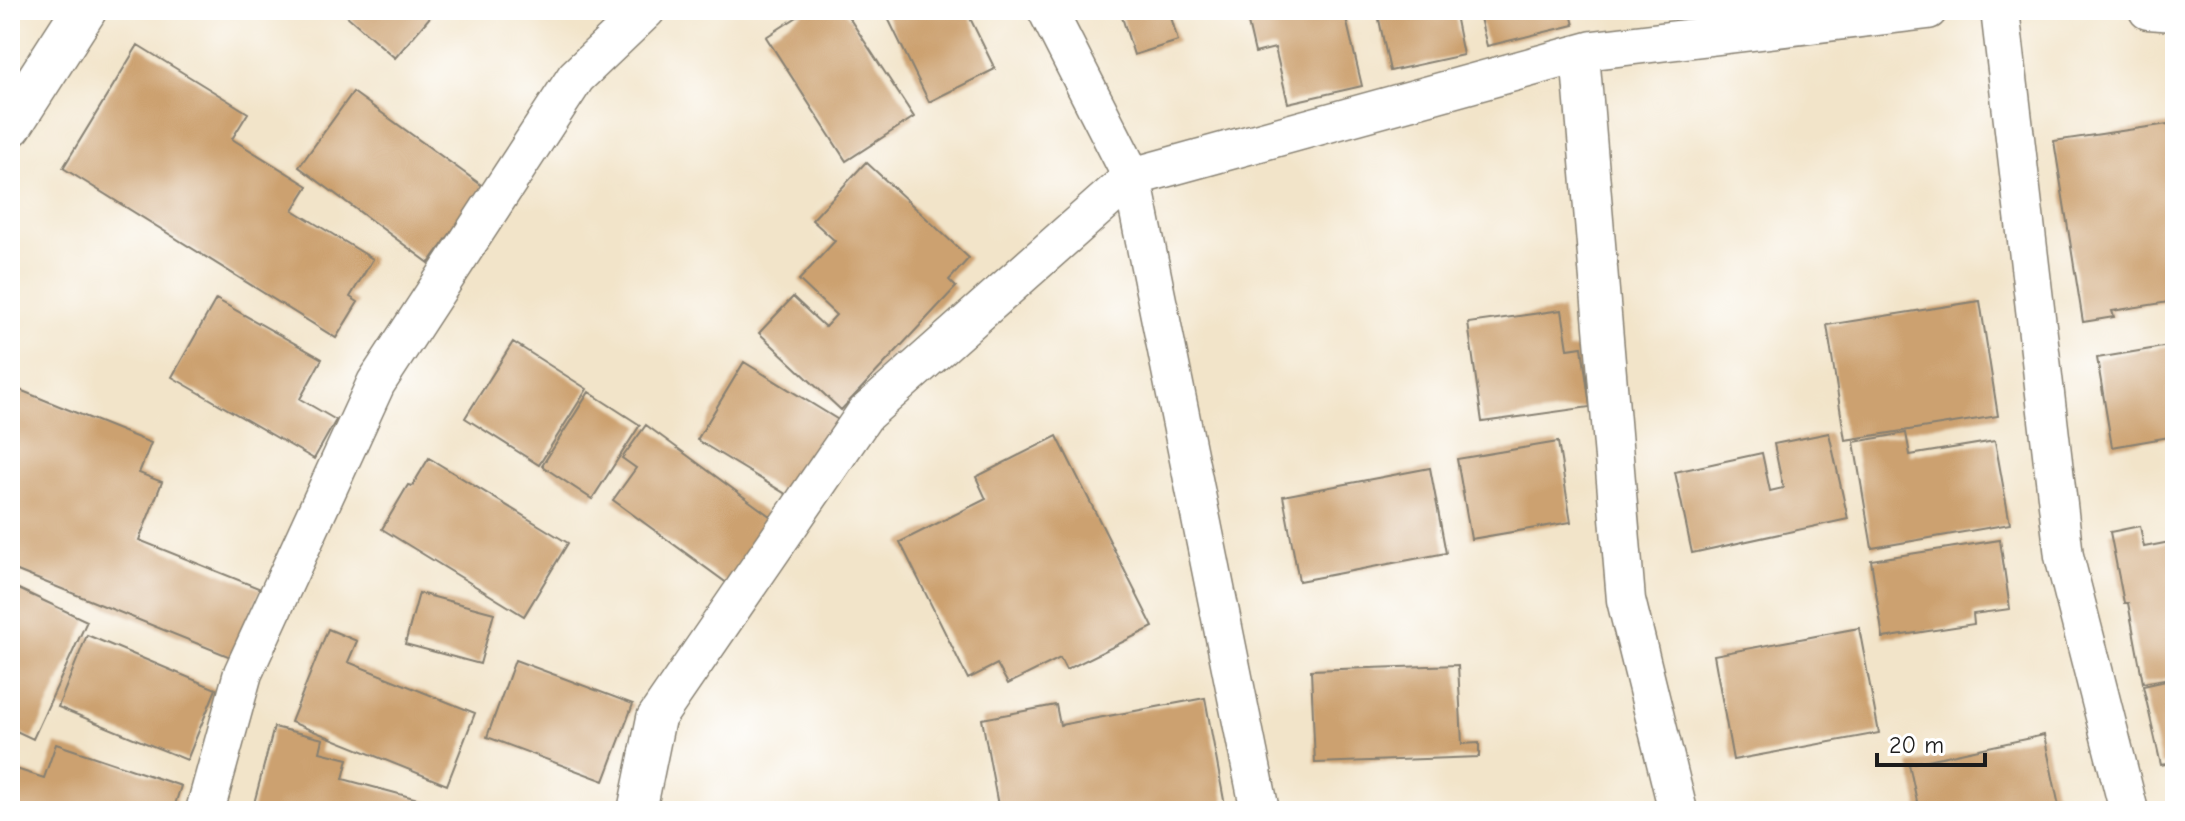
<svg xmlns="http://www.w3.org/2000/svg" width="2185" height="821" viewBox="0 0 2185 821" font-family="'Comic Neue',sans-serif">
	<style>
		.building { fill: #cca170 }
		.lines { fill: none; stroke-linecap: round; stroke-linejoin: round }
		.street-casing { stroke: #878072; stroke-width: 41 }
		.secondary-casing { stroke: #878072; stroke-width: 47 }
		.street { stroke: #fff; stroke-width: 38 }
		.secondary { stroke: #fff; stroke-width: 44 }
	</style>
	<rect width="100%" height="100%" fill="#fff"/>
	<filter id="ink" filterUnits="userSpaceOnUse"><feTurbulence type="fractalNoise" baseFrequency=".0125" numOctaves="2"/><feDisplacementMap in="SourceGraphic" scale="16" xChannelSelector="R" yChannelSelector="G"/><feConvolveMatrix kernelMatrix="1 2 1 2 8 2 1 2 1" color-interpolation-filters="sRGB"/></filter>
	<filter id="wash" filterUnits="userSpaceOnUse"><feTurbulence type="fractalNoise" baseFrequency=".006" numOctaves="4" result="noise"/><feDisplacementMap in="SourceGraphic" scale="32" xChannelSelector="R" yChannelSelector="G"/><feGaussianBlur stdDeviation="1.8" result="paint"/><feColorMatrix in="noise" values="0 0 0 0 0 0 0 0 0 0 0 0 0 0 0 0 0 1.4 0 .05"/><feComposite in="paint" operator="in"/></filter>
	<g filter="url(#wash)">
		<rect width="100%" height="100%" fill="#f2e4c9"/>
		<g id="blocks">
			<path class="building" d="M352,10H436L395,58L347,16Z
				M808,10H844L914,117L846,161L766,37Z
				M884,10H966L995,69L929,102Z
				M1136,10H1169L1178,41L1134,55L1121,14Z
				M1245,10H1344L1362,86L1288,103L1275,48L1255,53Z
				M1377,10H1454L1463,55L1390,71Z
				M1478,10H1570L1574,25L1487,46Z
				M138,45L248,113L232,139L308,186L293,210L373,259L350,297L358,302L336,338L63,168Z
				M353,92L484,187L429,263L299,167Z
				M2175,123V301L2112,311L2114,317L2083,322L2054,141Z
				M866,162L969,258L949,280L956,287L841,410L759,333L793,297L825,327L836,315L799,280L835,241L812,220Z
				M216,299L322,359L300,399L336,420L314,459L172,377Z
				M1980,301L1998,416L1845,440L1827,325Z
				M1562,310L1568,349L1582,347L1590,407L1482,422L1468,323Z
				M513,342L587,389L539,465L465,418Z
				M2175,345V436L2112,447L2097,358Z
				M744,362L845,424L799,502L697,440Z
				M10,386L151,443L139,473L162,482L139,540L261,589L233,658L10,568Z
				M589,392L640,425L592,499L542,466Z
				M646,425L782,525L735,589L613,500L636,468L622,458Z
				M1829,433L1848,519L1692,553L1675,472L1762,453L1770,491L1783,488L1774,444Z
				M1906,433L1910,455L1995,441L2010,524L1872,548L1854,442Z
				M1057,436L1153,627L1066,670L1060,658L1008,684L997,664L968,679L900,542L986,499L976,477Z
				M1558,442L1571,522L1471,539L1457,459Z
				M429,458L568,543L524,616L382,529L408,485L412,486Z
				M1430,468L1446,553L1299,581L1283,496Z
				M2140,526L2144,547L2175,541V677L2143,683L2128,603H2124L2110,532Z
				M2000,540L2010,609L1973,614L1974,624L1883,638L1871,560Z
				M10,585L87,621L33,739L10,728Z
				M419,593L494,613L480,664L405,644Z
				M1859,628L1879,733L1733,760L1714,655Z
				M328,629L357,641L348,662L475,713L447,785L291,722Z
				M87,635L216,689L187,760L58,707Z
				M515,660L633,704L604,781L487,737Z
				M1458,665L1462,744L1479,743V757L1315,763L1311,670Z
				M2175,679V762L2161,765L2143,686Z
				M1205,698L1226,811H999L982,719L1056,705L1060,725Z
				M274,727L323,739L320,752L348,759L343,779L429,802L427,811H252Z
				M2044,735L2060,811H1919L1909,764Z
				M56,744L181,786L173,811H10V767L44,778Z"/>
		</g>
	</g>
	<g filter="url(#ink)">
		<use href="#blocks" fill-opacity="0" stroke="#878072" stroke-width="2"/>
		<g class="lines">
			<g class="street-casing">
				<path id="street" d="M1047,10L1132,177L1260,811
					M2000,10L2064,556L2129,811
					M2148,10L2175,12
					M1580,54L1626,600L1678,811
					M205,811L243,673L376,383L576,77L646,10
					M637,811L656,718L865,414L1132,177L1593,50L1928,10"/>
			</g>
			<g class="secondary-casing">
				<path id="secondary" d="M10,125L84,10"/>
			</g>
			<use href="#street" class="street"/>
			<use href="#secondary" class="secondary"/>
		</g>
	</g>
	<rect width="2185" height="821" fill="none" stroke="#fff" stroke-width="40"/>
	<path d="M1877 753v12h108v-12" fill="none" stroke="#1c1c1c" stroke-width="4"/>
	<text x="1889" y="753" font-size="24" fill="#1c1c1c" stroke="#ffffff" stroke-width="6" paint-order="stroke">20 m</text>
</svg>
